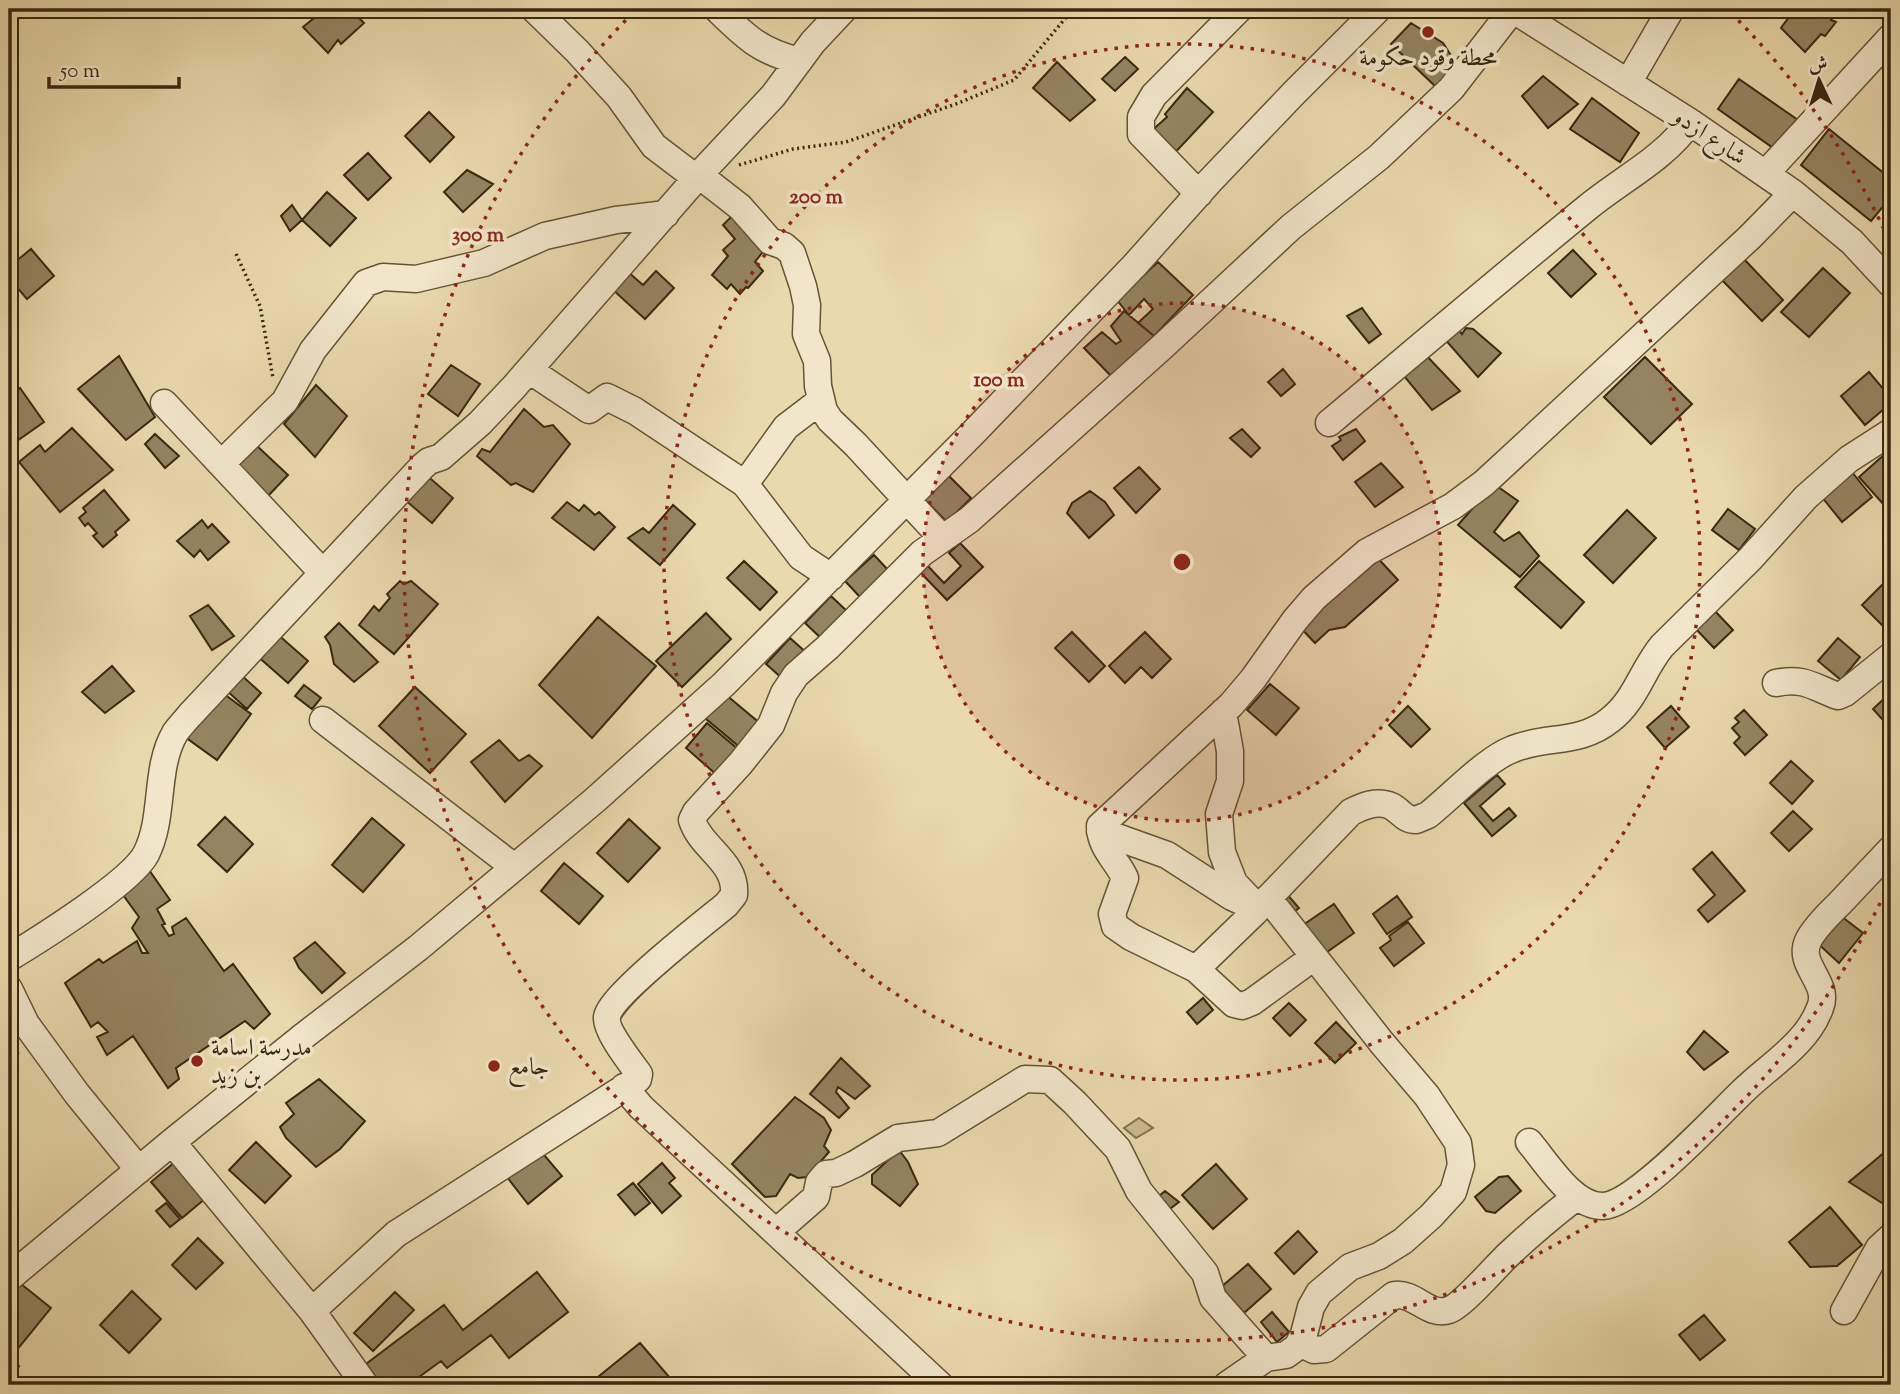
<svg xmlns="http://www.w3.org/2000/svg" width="1900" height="1394" viewBox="0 0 1900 1394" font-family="'Sorts Mill Goudy',Amiri,serif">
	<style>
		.green { fill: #ccbb92; stroke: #827251; stroke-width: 2 }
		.building { fill: #958462; stroke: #392810; stroke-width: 2 }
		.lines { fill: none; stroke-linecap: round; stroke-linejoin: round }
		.minor-casing { stroke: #655437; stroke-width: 29 }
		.path { stroke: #392810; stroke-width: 3.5; stroke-dasharray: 2 3.5; stroke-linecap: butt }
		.minor { stroke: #f1e6ca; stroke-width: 26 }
		.ring { fill: none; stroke: #8f2418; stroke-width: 3.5; stroke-dasharray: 3.5 7 }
		.poi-dot { fill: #8f2418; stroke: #f1e6ca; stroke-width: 2.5 }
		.labels { text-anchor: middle; stroke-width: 7; stroke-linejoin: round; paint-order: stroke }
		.poi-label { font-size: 24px; fill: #392810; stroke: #f1e6ca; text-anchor: start }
		.street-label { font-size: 24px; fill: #392810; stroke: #f1e6ca }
		.centre { fill: #8f2418; stroke: #f1e6ca; stroke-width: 3.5 }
		.ring-label { font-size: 21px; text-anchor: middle; font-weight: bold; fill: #8f2418; stroke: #f1e6ca; stroke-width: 7; stroke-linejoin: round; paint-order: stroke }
	</style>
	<rect width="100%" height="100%" fill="#ead9ad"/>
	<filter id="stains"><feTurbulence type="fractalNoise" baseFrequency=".00286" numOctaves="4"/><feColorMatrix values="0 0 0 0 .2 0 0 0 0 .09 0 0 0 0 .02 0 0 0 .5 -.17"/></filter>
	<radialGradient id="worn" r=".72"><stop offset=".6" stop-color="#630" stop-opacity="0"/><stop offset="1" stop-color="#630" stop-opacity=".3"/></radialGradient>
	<path class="green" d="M1139,1118L1153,1128L1136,1138L1124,1128Z"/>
	<path class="building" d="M325,9H336L338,11L341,9H350L364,23L341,44L338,40L328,53L303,27Z
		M375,9H394L384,18Z
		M1795,9H1838L1831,20L1836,22L1825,36L1821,34L1805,52L1781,28Z
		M1411,23L1443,43L1457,65L1436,87L1391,44Z
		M1125,57L1138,69L1115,91L1102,79Z
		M1057,62L1095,100L1070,121L1033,88Z
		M1543,76L1578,104L1548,128L1522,96Z
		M1739,79L1798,120L1776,150L1718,109Z
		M1187,88L1213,112L1170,158L1148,134L1167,117L1165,114Z
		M1592,98L1639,133L1620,162L1570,129Z
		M429,112L454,137L430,162L405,136Z
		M1829,129L1891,179V197L1871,221L1801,165Z
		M368,153L391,178L368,200L344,175Z
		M467,170L493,184L463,212L444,192Z
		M327,192L356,218L330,246L302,220Z
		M292,205L302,220L290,231L281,216Z
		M735,213L765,249L755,262L763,271L748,288L746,287L740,294L731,284L727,289L712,275L728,256L723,250L735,239L723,225Z
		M31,249L54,276L27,299L9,278V267Z
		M1573,250L1596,274L1571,297L1548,273Z
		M1742,257L1783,300L1762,321L1720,278Z
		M1158,262L1193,295L1154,336L1138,323L1153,309L1144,299L1129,315L1117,300Z
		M1823,268L1850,293L1809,337L1781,312Z
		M656,271L674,288L645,319L612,289L628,272L643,285Z
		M1362,308L1381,334L1369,343L1347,316Z
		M1124,311L1154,336L1112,377L1084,348L1102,332L1116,344L1121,341L1111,326Z
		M1456,326L1462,334L1466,328L1473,329L1501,353L1478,377L1442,336Z
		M1423,352L1460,391L1432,410L1399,370Z
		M119,356L155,417L126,440L78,389Z
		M1645,357L1692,404L1651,444L1604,397Z
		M451,365L480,384L458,416L428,394Z
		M1283,369L1295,384L1281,396L1268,382Z
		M1869,372L1891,398V403L1865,425L1841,396Z
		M316,385L347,416L315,457L284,424Z
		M20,388L44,422L14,443L9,435V396Z
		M524,409L544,427L553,425L570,444L533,492L516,483L511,485L477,456L482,449L490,452Z
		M72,428L113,470L60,512L19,462L40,445L45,452Z
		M1242,429L1260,448L1251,457L1230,438Z
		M1356,429L1365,441L1343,460L1332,446L1341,440L1339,437Z
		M155,434L179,456L165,468L145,444Z
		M256,445L288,475L267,497L235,467Z
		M1885,454L1891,461V500L1885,506L1859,477Z
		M1381,463L1403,487L1375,507L1355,482Z
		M1139,467L1160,489L1136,513L1114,488Z
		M1852,472L1872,497L1842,522L1821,496Z
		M425,474L453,498L432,523L404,499Z
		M947,474L971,498L947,522L923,498Z
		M1494,484L1518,501L1494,532L1504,541L1519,532L1539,556L1520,577L1458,525Z
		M104,490L129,520L115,532L117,535L103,547L93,536L97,533L88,523L85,526L79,518L86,512L83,508Z
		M1090,491L1105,502L1114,515L1089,538L1067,513L1072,503Z
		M567,502L579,511L584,505L595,515L599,512L615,527L594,550L552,518Z
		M673,505L695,524L660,565L628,538L643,528L649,533Z
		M1728,509L1755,529L1739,550L1712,530Z
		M1627,510L1656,538L1613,583L1584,555Z
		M202,520L208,528L212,524L229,542L208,560L200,550L194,557L177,541Z
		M960,543L983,567L947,600L918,570L925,563L944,583L961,566L949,553Z
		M1373,553L1398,580L1345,627L1329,630L1315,643L1297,624Z
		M874,555L889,571L860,597L845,581Z
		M744,561L777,592L760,610L727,578Z
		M1539,561L1584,602L1561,628L1515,587Z
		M1891,576V634L1862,605Z
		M400,581L404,584L411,581L438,604L394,654L359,625L374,606L379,611L390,598L387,594Z
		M831,596L850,614L824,641L805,623Z
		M208,605L234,636L212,650L190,616Z
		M1713,609L1733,630L1714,648L1694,627Z
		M706,613L731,639L682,687L656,661Z
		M598,617L656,666L592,738L539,685Z
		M339,623L378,662L354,682L334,664L330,645L325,637Z
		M275,632L308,661L288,683L255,654Z
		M1072,632L1105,666L1089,682L1055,648Z
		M1145,632L1171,659L1152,678L1141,667L1125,683L1109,666Z
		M790,638L808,654L784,680L766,664Z
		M1838,638L1860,657L1841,680L1818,661Z
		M112,666L134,691L105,713L82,692Z
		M240,674L261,693L247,709L226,690Z
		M1270,684L1299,708L1276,735L1247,710Z
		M304,685L321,698L312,709L295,696Z
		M415,687L466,734L430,773L379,726Z
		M220,691L251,714L217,760L185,737Z
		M1891,692V729L1873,709Z
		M725,694L762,725L742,749L705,718Z
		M1408,706L1430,729L1411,747L1389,725Z
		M1671,706L1689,727L1665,748L1647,727Z
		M1744,710L1767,735L1745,755L1734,743L1740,737L1732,728L1739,722L1735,718Z
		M707,723L739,750L718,776L686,748Z
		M499,740L519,761L529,755L542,766L505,802L471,762Z
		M1791,761L1813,781L1792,804L1770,783Z
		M1497,775L1505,784L1480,806L1493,821L1509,808L1516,816L1492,836L1464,803Z
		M1793,811L1812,829L1789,851L1771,833Z
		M225,817L253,844L227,872L198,845Z
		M372,818L404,845L363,892L332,865Z
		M629,819L660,848L628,882L597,853Z
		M1712,852L1745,891L1708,922L1698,910L1715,895L1693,869Z
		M564,863L603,896L579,924L541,891Z
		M147,867L170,900L157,909L165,924L162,925L169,936L174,934L172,927L186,918L224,971L233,964L270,1014L254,1029L245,1021L176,1068L179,1079L168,1088L133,1036L107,1055L97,1037L108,1032L98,1022L91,1027L65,983L99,959L103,963L137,941L142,953H148L132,928L139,917L118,888Z
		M1286,893L1299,908L1290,915L1277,900Z
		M1397,896L1412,917L1387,934L1373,914Z
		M1334,904L1354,933L1324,954L1303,925Z
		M1837,913L1863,933L1839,963L1815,941Z
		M1408,922L1424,943L1394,966L1380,948L1391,940L1389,936Z
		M315,942L345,973L322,993L299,968L294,958Z
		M1203,998L1213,1010L1197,1024L1187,1012Z
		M1289,1003L1306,1020L1290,1036L1273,1018Z
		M1336,1022L1356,1043L1335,1063L1315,1043Z
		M1704,1031L1728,1052L1704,1070L1687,1052Z
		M841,1058L870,1086L855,1099L838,1087L836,1092L849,1108L839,1118L810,1094Z
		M319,1079L365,1121L340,1149L316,1167L286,1138L280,1127L294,1114L286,1103Z
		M795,1097L824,1118L831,1130L824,1146L829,1152L807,1177L798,1178L790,1174L776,1196L765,1197L732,1164Z
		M256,1142L291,1176L265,1203L229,1170Z
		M1891,1147V1195L1882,1203L1849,1182Z
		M539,1149L562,1176L528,1204L507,1177Z
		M899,1150L908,1162L918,1184L900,1206L872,1184V1175Z
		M175,1162L206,1198L182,1218L151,1182Z
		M662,1163L675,1178L669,1183L681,1196L662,1213L638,1184Z
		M1216,1164L1247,1199L1213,1229L1182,1195Z
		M1508,1176L1521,1191L1495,1213L1486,1211L1475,1197L1499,1177Z
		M633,1183L650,1203L635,1215L618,1195Z
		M1165,1191L1179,1202L1162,1215L1153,1201Z
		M166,1203L180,1219L170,1227L156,1211Z
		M1830,1207L1862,1245L1837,1266L1810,1267L1789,1242Z
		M1298,1231L1317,1252L1294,1274L1275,1253Z
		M198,1238L223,1263L196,1289L172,1265Z
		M1248,1264L1271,1289L1244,1313L1221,1287Z
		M537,1272L568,1312L509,1358L491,1335L447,1368L441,1361L408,1385H373L367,1378L373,1373L366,1364L444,1305L463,1330Z
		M21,1284L51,1308L12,1356L9,1353V1299Z
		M132,1291L161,1319L129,1353L100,1325Z
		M395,1292L414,1310L373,1351L354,1333Z
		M1272,1312L1289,1332L1277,1342L1261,1322Z
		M1704,1315L1725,1340L1700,1360L1679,1335Z
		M640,1343L676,1385H588Z
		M9,1360L19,1366L9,1382Z"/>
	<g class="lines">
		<g class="minor-casing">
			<path id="minor" d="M534,9L577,51L619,97L654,146L696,178
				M717,9C746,37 759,51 799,61
				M1512,9L1690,122L1793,193L1852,242L1891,284
				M1628,83L1671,9
				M1766,173L1891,37
				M699,175L740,207L770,241L784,246L792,253L803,286L807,305L806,334L817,361L818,386L824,411L830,420L856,445L942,538
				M1199,194L1141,134V117L1154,95L1239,9
				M529,370L589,410L607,397L635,411L745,484L801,557L831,577
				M164,403L322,572
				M1329,423C1415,351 1501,278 1588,207C1622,179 1664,159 1690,122
				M221,464L285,401L313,350L366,283L383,277L416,279L484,263L545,236L616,220L666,214
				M745,484L786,427L820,401
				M1776,683C1804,677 1813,687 1838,696L1845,693L1891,656
				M1223,712L1230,751V781L1219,814L1222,852L1234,883L1258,908
				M323,720L514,867
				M1100,831L1167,855L1232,897L1245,903
				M1314,957L1252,1002L1242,1006L1234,1004L1196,969L1131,937L1115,926L1112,914L1125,878C1117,860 1100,848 1100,826L1231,705L1253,679L1295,620L1314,598L1367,552L1453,506L1484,483L1750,237L1793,193
				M9,958C40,939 131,882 146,854C165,817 154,769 175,733C179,727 185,721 189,716L423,466L429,461L441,457L480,423L514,387L699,175L773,96L813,42L844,9
				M1196,969L1254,913L1351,812C1363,806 1377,800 1391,806C1401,811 1404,820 1416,820L1428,815C1452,796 1486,759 1513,749C1547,735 1579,745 1610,720C1636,700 1642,670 1662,646L1750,559L1806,497L1849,459L1891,432
				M9,989L26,1024L77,1094L139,1170
				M624,1087L641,1107L940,1385
				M172,1142L312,1311L365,1385
				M1529,1142C1547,1163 1573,1207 1603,1206C1635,1205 1716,1117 1741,1093C1759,1075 1780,1061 1797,1043C1807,1033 1815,1021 1820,1008C1831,982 1795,965 1809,939C1817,925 1829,914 1840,903C1857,885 1874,867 1891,849
				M776,1232L816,1197L819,1182L826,1174L836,1173L855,1164L898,1138L938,1133L1025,1079L1050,1080L1075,1103L1118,1149L1139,1191L1205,1273L1213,1298L1266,1358
				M9,1278L172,1142L301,1038L418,948L595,800L724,684L974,432L1134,266L1209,182L1294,93L1378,9
				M312,1311L396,1234L638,1079L639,1074C631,1063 605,1030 607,1017C610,996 705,922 726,905L734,895C737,861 701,849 692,820L696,812L740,764L771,725L784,693L796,675L828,647L922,553L969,520L1162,347L1291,227L1379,157L1451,89L1513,9
				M1844,1311L1879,1248L1891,1237
				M1300,1343L1314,1350L1326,1349L1394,1295C1415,1292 1428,1317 1449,1310C1462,1306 1497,1265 1509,1254C1530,1234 1553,1215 1576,1197
				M1227,1385L1266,1358L1286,1355L1297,1347L1304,1334L1311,1307L1319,1293L1350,1267L1379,1256L1403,1241L1431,1216L1453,1192L1461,1165L1458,1143L1427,1096L1382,1043L1268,898"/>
		</g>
		<path class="path" d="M739,165L793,149L846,142L956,104L1014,80L1073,9
			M236,254L260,306L273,378
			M9,1058L19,1052"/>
		<use href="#minor" class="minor"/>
	</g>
	<circle cx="1182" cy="562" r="259" fill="#8f2418" fill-opacity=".12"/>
	<g class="ring">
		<circle cx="1182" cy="562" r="259"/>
		<circle cx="1182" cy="562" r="518"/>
		<path d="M1889 884A777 777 0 1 1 633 13M1731 13A777 777 0 0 1 1889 240"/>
	</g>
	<g class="poi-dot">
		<circle cx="1428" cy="32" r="7"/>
		<circle cx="197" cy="1061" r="7"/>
		<circle cx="494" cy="1066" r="7"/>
	</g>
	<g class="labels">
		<g class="poi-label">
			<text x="1428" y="65" text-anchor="middle">محطة وقود حكومة</text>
			<text x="211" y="1055">مدرسة اسامة<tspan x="211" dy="28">بن زيد</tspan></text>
			<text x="508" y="1074">جامع</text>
		</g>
		<g class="street-label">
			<text transform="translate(1710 136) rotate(34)" y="8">شارع ازدو</text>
		</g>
	</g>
	<circle cx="1182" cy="562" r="10" class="centre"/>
	<g class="ring-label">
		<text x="816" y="203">200 m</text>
		<text x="478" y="241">300 m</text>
		<text x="999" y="386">100 m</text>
	</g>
	<rect width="1900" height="1394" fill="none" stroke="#ead9ad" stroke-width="35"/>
	<rect x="10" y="10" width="1879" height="1373" fill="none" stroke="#392810" stroke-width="3.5"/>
	<rect x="18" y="18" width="1865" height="1359" fill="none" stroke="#392810" stroke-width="2"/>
	<g transform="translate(1819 80) rotate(356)" stroke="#f1e6ca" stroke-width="5" paint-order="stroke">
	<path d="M0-5L12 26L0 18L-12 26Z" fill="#392810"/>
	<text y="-10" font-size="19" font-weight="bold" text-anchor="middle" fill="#392810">ش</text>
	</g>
	<path d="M49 77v10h130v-10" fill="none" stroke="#392810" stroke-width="3.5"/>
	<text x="60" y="77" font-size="21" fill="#392810" stroke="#f1e6ca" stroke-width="5" paint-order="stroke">50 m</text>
	<rect width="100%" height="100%" filter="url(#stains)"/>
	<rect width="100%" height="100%" fill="url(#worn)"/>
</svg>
